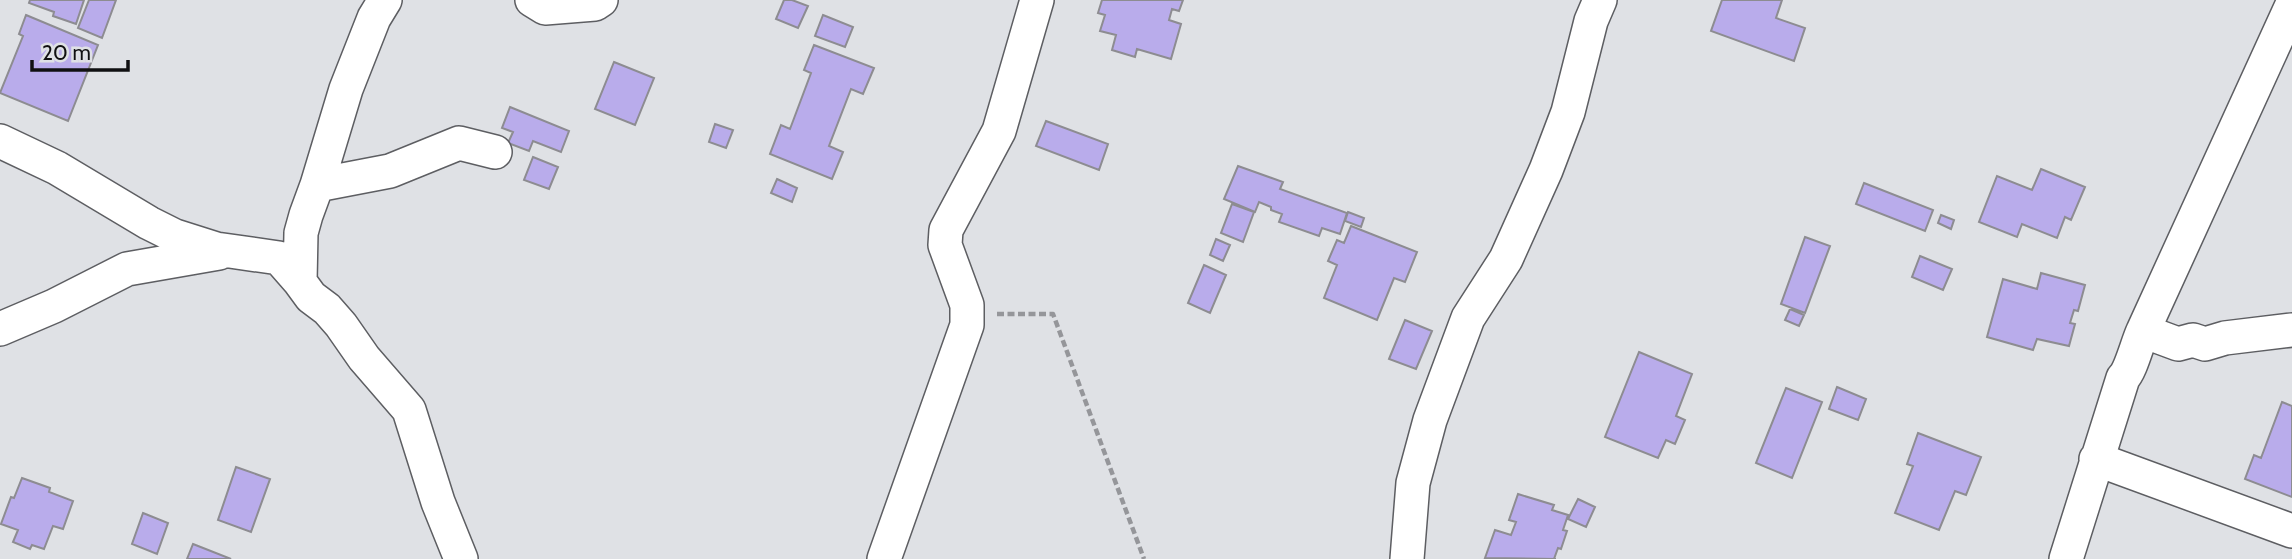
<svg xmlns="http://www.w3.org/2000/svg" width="2292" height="559" viewBox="0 0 2292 559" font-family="Cabin,sans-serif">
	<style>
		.building { fill: #b9aceb; stroke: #8d8c91; stroke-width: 2 }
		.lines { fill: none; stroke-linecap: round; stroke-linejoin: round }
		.minor-casing { stroke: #5d5e62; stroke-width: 36 }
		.path { stroke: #95969a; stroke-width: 4.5; stroke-dasharray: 7 3.5; stroke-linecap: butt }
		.minor { stroke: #fff; stroke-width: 33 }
	</style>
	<rect width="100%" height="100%" fill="#dfe1e5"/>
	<path class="building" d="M30,0H84L76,24L53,16L54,12L29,3Z
		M89,0H116L102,38L78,28Z
		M784,0H792L808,6L798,28L776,19Z
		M1102,0H1183L1179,11L1172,9L1169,20L1181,24L1171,59L1137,49L1135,57L1112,50L1116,35L1100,31L1105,15L1098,13Z
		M1722,0H1782L1776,18L1805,28L1794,61L1711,31Z
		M26,15L98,45L68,121L0,93L23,36L19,34Z
		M823,15L853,27L845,47L815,36Z
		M814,45L874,68L863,94L851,89L829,146L843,152L832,179L770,154L781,125L790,129L811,73L804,70Z
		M614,62L654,78L635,125L595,109Z
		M510,107L569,131L561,152L533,141L529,151L508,143L513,132L502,128Z
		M1046,121L1108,144L1099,170L1036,146Z
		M715,124L733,130L726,148L709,142Z
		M533,157L558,167L549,189L524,180Z
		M1238,166L1283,182L1280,189L1347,213L1340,234L1322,228L1319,236L1279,222L1282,214L1271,210V207L1259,202L1255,212L1224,199Z
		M2041,169L2085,187L2071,220L2065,217L2057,238L2022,224L2017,237L1979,222L1997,176L2032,190Z
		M777,179L797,188L792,202L771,193Z
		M1864,183L1933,210L1925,231L1856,204Z
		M1232,204L1254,212L1243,242L1221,233Z
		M1348,212L1364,218L1361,227L1345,221Z
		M1941,215L1954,220L1951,229L1938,223Z
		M1351,226L1417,252L1405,282L1394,278L1377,320L1324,298L1337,265L1328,261L1337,240L1344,243Z
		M1805,237L1830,246L1805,313L1781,304Z
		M1216,239L1230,245L1223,261L1210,255Z
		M1920,256L1952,269L1943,290L1912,277Z
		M1204,265L1226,275L1210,313L1188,303Z
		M2041,273L2085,285L2078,311L2074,310L2070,323L2075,324L2069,346L2037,339L2033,350L1987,337L2003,279L2037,289Z
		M1790,309L1804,315L1799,326L1785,320Z
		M1405,320L1432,331L1416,369L1389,359Z
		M1639,352L1692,374L1676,416L1685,420L1675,444L1666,440L1658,458L1605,437Z
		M1837,387L1866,399L1858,420L1829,409Z
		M1786,388L1822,402L1792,478L1756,463Z
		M2282,402L2292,406V497L2245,479L2254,455L2261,458Z
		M1918,433L1981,457L1966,495L1955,491L1939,530L1895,513L1913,466L1907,464Z
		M236,467L270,479L251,532L218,520Z
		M22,478L50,488L49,492L73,501L63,529L53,526L44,549L32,545L30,549L13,542L18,530L1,524L11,497L14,498Z
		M1518,494L1554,505L1552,510L1568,515L1563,530L1567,531L1561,549L1558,548L1554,559H1556L1485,558L1495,530L1511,535L1516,522L1509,520Z
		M1578,499L1595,507L1586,527L1568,519Z
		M143,513L168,523L157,554L132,544Z
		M193,544L231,559H187Z"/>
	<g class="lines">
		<g class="minor-casing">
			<path id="minor" d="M385,0L374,18L346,89L317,185L306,215L301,233L300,282L311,297L327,309L341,325L364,358L409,410L438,502L461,559
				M532,0L545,8L595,4L601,0
				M0,141L57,168L149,223L175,236L216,249L279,258L300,282
				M317,185L390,171L459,143L495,152
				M0,329L54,306L127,269L219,253
				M2143,331L2292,5
				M2096,459L2292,531
				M884,559L967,325V305L945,245L946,230L999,131L1037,0
				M1407,559L1413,483L1430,420L1468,318L1506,259L1546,170L1568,112L1591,21L1600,0
				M2066,559L2123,378C2131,370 2137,344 2143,331L2178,344L2193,340L2205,344L2225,338L2292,330"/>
		</g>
		<path class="path" d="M997,314H1053L1144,559"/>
		<use href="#minor" class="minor"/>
	</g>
	<path d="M32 60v10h96v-10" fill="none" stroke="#101012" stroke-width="3.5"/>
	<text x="42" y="60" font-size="21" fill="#101012" stroke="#dfe1e5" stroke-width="5" paint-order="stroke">20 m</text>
</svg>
